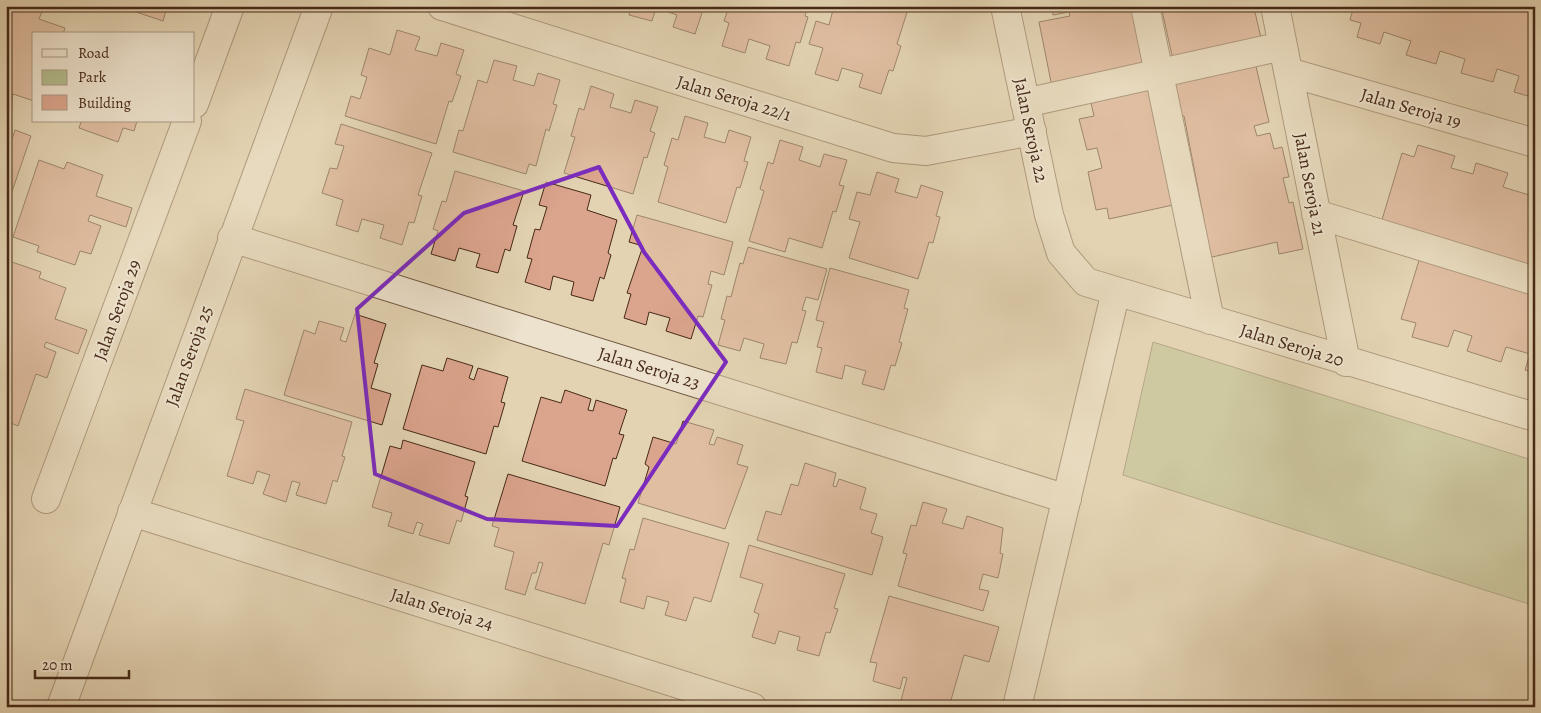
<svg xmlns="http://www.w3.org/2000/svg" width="1541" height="713" viewBox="0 0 1541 713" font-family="Alegreya,serif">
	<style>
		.green { fill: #b3bc8d; stroke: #7c7252 }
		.building { fill: #dba48d; stroke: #462917 }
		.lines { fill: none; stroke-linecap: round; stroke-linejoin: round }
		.minor-casing { stroke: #6d543e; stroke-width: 30 }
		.minor { stroke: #ede2cd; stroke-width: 28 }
		.marked { fill: none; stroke: #7b2cbf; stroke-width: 4; stroke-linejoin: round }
		.labels { text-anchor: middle; stroke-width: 4; stroke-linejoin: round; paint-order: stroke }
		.street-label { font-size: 18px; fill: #462917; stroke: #ede2cd }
	</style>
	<rect width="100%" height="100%" fill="#e3d3b2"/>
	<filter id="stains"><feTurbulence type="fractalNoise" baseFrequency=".004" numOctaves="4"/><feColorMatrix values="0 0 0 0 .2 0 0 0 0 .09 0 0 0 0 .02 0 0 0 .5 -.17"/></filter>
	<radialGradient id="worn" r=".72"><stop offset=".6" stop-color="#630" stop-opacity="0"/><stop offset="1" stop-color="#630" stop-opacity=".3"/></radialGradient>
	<path class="green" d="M1153,342L1535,461V606L1123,475Z"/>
	<path class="building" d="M6,6H25L42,12L39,19L65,28L63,34H34V101L13,94L12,100L6,98Z
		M125,6H180L179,11L167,7L163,21L124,8Z
		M631,6H709L707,11L703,10L695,34L673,27L677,15L656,8L652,21L629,15Z
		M729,6H808L805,16L808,17L800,43L796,42L789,66L766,59L770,46L749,39L745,53L722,46L729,23L724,21Z
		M834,6H909L897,44L901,46L893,71L889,70L881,94L859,87L863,74L842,68L838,81L815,74L823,48L809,44L816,21L829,25Z
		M1051,6H1144L1156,65L1052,87L1039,22L1070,16L1069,12L1053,15Z
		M1161,6H1243L1244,10L1254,8L1261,38L1173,60Z
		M1354,6H1513L1535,13V98L1514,92L1519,76L1497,69L1493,82L1461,73L1465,59L1440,51L1436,64L1406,55L1411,41L1384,32L1380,44L1357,37L1361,23L1350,20Z
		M397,30L420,37L415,50L437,56L441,43L464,50L456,74L461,76L452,102L449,101L436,144L345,116L351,96L360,99L367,77L361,75L369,48L390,55Z
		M494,60L517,66L513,80L534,86L538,73L560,80L553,104L557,105L549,131L546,129L536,166L529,164L526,174L453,152L459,130L463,131L478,80L487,83Z
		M1255,62L1269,122L1254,126L1257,136L1270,133L1274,149L1282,147L1289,177L1283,178L1289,203L1293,202L1303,249L1279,254L1277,242L1208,258L1201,227L1204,220L1184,116L1178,114L1171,82Z
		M591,86L614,94L610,107L631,113L635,100L658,107L650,131L655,133L647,158L644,157L633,194L564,173L575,137L571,136L579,108L584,110Z
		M1155,88L1182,203L1109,219L1107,208L1096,210L1088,172L1102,168L1097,148L1087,150L1079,119L1094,116L1091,103Z
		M685,116L708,123L704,137L725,143L729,130L751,137L744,161L748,162L740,188L737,187L726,223L658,202L668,167L664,165L672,138L678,140Z
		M78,121H137L134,131L123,128L118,142L79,128L81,122Z
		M341,124L432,153L418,195L422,196L414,223L409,222L402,245L380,238L384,225L362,219L358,232L336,225L343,200L322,193L330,168L337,169L344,146L335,144Z
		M15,130L31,136L6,209V147L9,148Z
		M780,140L803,147L799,160L820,167L824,154L847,160L839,185L844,186L836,212L833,211L822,248L789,238L785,252L749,241L764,191L760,189L768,162L773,164Z
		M1418,145L1455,156L1451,168L1473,174L1476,163L1508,173L1503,187L1529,195L1533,180L1535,181V268L1381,223L1402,153L1414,157Z
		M39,160L64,169L67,162L103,175L96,196L132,208L126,227L90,215L88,221L101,226L91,254L80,251L75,265L37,252L39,246L13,237Z
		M455,171L524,191L513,225L517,226L510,251L505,249L498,273L476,267L480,254L459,248L455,261L431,254L438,231L433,229L442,201L446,202Z
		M877,172L899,179L895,192L917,198L921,185L943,192L936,216L940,217L933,243L929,242L918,279L849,258L860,222L849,219L857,192L870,195Z
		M546,182L591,195L587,210L617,220L608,253L611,255L604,279L600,277L593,301L571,295L574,282L553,276L550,290L525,282L532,259L527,258L535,229L540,230L547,207L539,205Z
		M637,215L733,242L724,275L711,271L708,284L712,285L703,317L698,316L691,339L666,331L670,318L649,312L646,325L624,318L631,294L627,293L643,246L629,242Z
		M748,247L827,269L818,300L806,297L802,310L806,311L797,343L792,342L786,364L760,358L764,344L744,338L740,351L718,345L725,320L721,319L727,296L731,297L740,263L743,264Z
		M1421,254L1535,289V373L1525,370L1530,354L1506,347L1501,362L1467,351L1472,336L1454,330L1448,347L1412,337L1416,323L1401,319Z
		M6,260L41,272L39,278L66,288L55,319L87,330L78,354L46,342L44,347L56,352L47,378L36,374L18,426L6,421Z
		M830,268L909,290L904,308L908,309L899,342L902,343L895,366L891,365L884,390L862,384L866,371L845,365L842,379L816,372L822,348L817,347L824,322L816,320Z
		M355,314L386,324L374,363L378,364L371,388L391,394L382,425L284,395L304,330L315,334L319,321L344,328L340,340L346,342Z
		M447,358L473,366L469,378L474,380L478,368L508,377L501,402L505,403L498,427L494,426L486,454L403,429L422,365L443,371Z
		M245,389L352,422L342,456L345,457L337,482L333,480L326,504L296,495L300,483L292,481L286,502L263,494L270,475L257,471L253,484L227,476L244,421L236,419Z
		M565,390L591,399L588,410L593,411L596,400L627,410L619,434L624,435L616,459L613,458L605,486L522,461L541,397L561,403Z
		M683,421L714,430L709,444L714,445L717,437L743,445L737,464L748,467L725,529L638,503L649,467L645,464L653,437L676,444Z
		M403,440L475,462L465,496L468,497L461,522L457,520L449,544L419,535L423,524L417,522L413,534L388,526L392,513L372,507L390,446L401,449Z
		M805,463L836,473L833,486L836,487L839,479L866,488L860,509L877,514L871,533L883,537L872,575L757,540L766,511L781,515L791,484L798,486Z
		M508,474L620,507L609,545L603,543L585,604L535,589L543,563L539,562L536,573H532L525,595L505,589L514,552L494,546L499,528L492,526Z
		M923,502L947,509L942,523L963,529L967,516L1003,528L1000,553L1003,554L998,578L983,574L979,589L989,591L983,611L898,586L907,554L903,553L911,525L916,526Z
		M643,518L729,543L711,602L694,597L686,621L665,615L669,602L647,596L644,609L620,602L626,579L622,578L630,549L634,550Z
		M749,545L845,574L834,608L838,609L830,633L826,632L819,656L797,650L800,637L779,631L775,644L752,637L759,614L754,612L763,584L740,577Z
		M889,596L999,627L989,662L964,655L949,707H910L900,704L907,678L903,677L900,689L873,681L877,663L870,662Z"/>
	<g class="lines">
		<g class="minor-casing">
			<path id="minor" d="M442,6L893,148L926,151L1032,131
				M1005,6L1049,215L1061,253L1086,282L1535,417
				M1145,6L1210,320
				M1275,6L1346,362
				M1288,72L1535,143
				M1025,103L1283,46
				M194,104L230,6
				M1316,214L1535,281
				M232,238L1067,499
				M46,499L187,121
				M132,512L752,707
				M61,707L319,6
				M1017,707L1116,291"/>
		</g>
		<use href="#minor" class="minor"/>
	</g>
	<path d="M0 0H1541V713H0ZM599,167L644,252L726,362L617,526L487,519L375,474L357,309L464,213Z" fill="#e3d3b2" fill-opacity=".55" fill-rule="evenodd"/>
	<path class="marked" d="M599,167L644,252L726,362L617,526L487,519L375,474L357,309L464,213Z"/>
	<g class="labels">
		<g class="street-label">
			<text transform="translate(734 98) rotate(17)" y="6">Jalan Seroja 22/1</text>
			<text transform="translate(1411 108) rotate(16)" y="6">Jalan Seroja 19</text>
			<text transform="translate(1031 130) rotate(78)" y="6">Jalan Seroja 22</text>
			<text transform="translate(1310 184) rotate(79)" y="6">Jalan Seroja 21</text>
			<text transform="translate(117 310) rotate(-70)" y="6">Jalan Seroja 29</text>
			<text transform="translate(1292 345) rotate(17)" y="6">Jalan Seroja 20</text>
			<text transform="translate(189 356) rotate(-70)" y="6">Jalan Seroja 25</text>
			<text transform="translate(649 368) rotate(17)" y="6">Jalan Seroja 23</text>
			<text transform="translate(442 609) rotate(17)" y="6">Jalan Seroja 24</text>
		</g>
	</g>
	<rect width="1541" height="713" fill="none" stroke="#e3d3b2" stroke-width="25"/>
	<rect x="8" y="8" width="1526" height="698" fill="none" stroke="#462917" stroke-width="2.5"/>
	<rect x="12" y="12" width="1516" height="688" fill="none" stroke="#462917"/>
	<rect x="32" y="32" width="162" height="90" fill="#ede2cd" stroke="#aa9884"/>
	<rect x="42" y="49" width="25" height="8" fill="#ede2cd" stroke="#aa9884"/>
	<text x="78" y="58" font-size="15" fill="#462917">Road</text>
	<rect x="42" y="70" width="25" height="15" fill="#b3bc8d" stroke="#aa9884"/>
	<text x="78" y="82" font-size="15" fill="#462917">Park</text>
	<rect x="42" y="95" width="25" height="15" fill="#dba48d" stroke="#aa9884"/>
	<text x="78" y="108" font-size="15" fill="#462917">Building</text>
	<path d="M35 670v8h94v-8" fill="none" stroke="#462917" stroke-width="2.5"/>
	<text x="42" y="670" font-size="15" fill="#462917" stroke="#ede2cd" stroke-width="4" paint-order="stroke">20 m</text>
	<rect width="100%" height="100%" filter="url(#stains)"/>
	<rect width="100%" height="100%" fill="url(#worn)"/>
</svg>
